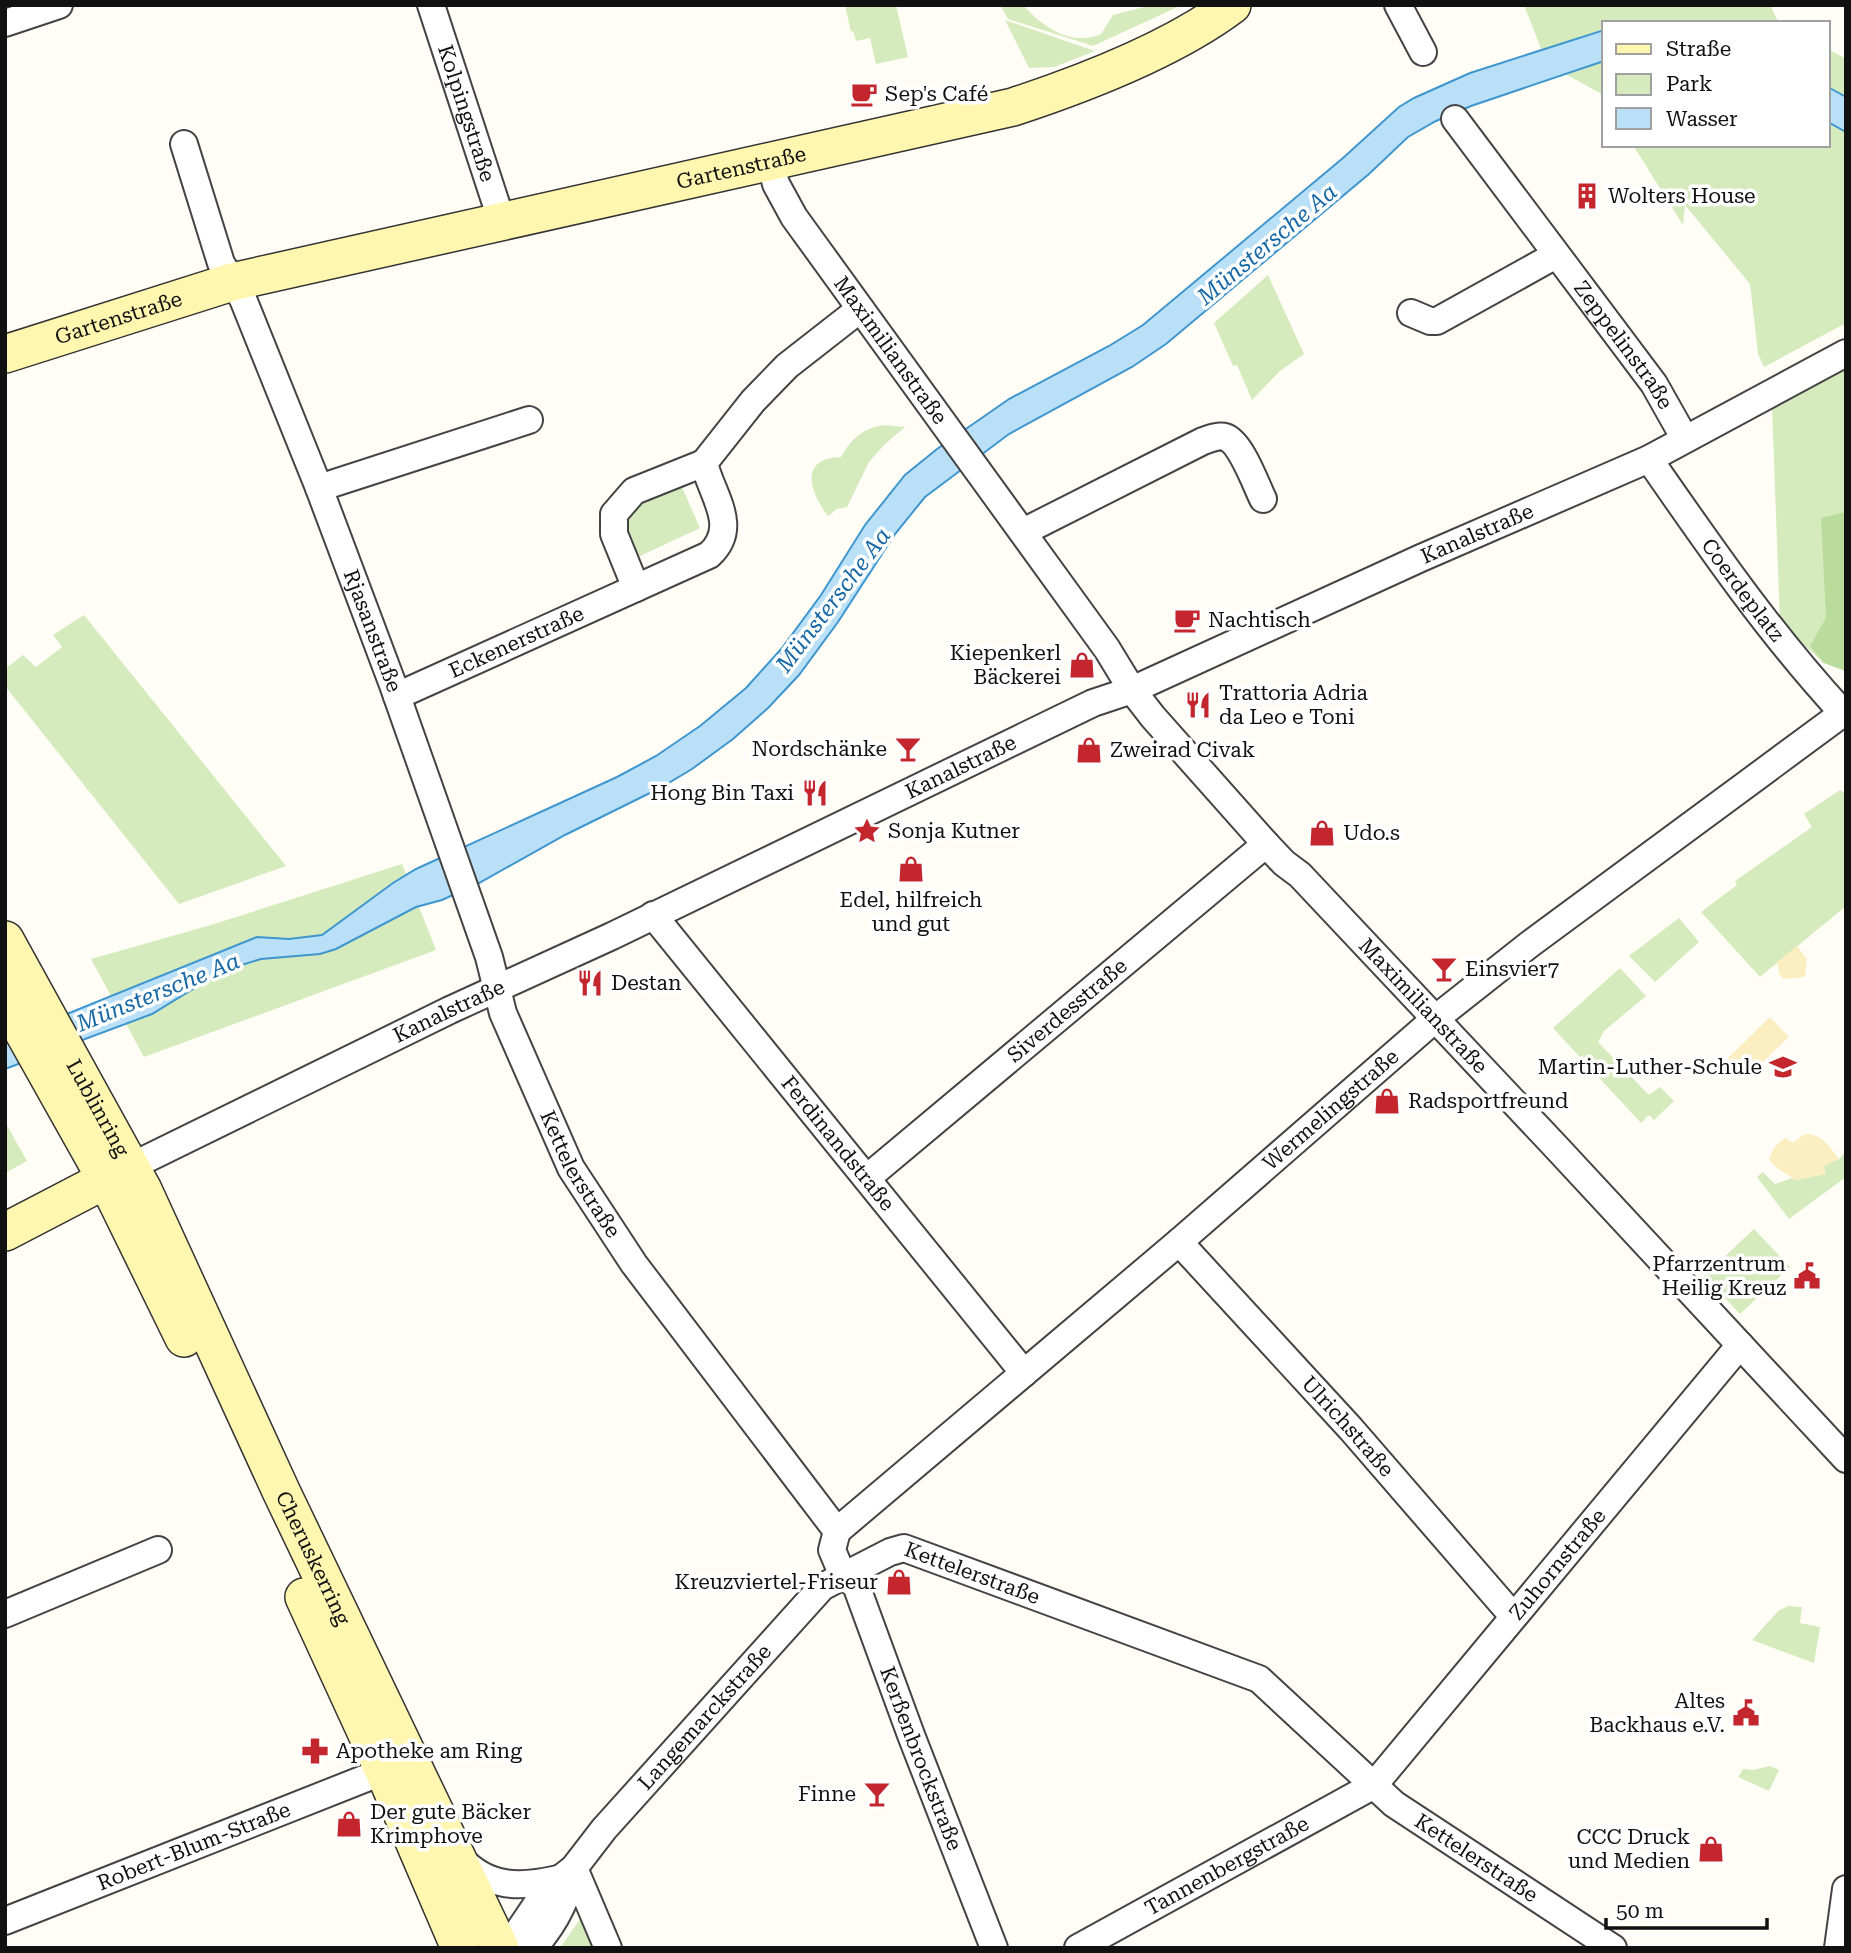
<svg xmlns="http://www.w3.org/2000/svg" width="1851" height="1953" viewBox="0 0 1851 1953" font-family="'Roboto Serif',serif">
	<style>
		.green { fill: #d5ebbd }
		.forest { fill: #b9dc9c }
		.sand { fill: #fbeec1 }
		.water { fill: #b9e0f7; stroke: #3f96cf; stroke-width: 2 }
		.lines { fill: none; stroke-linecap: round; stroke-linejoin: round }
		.street-casing { stroke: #444; stroke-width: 30 }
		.secondary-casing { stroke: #333; stroke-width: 40 }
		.street { stroke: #fff; stroke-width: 26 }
		.secondary { stroke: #fff6b0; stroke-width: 37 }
		.labels { text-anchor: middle; stroke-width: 7; stroke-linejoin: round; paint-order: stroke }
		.poi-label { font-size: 21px; fill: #111; stroke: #fff; text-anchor: start }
		.street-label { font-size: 21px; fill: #111; stroke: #fff }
		.water-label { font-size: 23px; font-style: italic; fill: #1768a6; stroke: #fff }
	</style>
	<rect width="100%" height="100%" fill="#fffdf5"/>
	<path class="green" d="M845,5H896L908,57L876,64L870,38L856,41L853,31L851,32Z
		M1000,5H1023C1043,27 1071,47 1101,34L1113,15L1152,5H1182L1093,46L1008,19Z
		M1524,5H1770L1778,21L1781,23H1604V99L1600,93L1547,64Z
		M1005,20L1095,51L1054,67L1029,68Z
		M1828,49L1846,59V323L1764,367L1758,354L1750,284L1685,205L1683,225L1633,145H1828Z
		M1268,275L1304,354L1280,371L1252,400L1237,365L1233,366L1214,323Z
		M1846,367V671L1824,663L1780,623L1772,408Z
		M884,425L905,427L885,444L869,462L847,507L837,509L828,516C810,493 798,458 841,457C851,439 863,428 884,425Z
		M697,480L682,487L700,528L638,557L646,574L639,577L624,542L627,508Z
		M84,615L286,866L179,904L5,686V669L23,655L36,667L62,647L53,635Z
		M1840,790L1846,794V906L1760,977L1701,912L1737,885L1735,881L1812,827L1804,814Z
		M402,864L436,950L144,1057L91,959L211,925Z
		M1679,918L1699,942L1655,982L1629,956Z
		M1620,968L1646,996L1604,1031L1598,1042L1649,1095L1660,1087L1674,1101L1654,1120L1649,1115L1641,1123L1553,1028Z
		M5,1122L27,1161L5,1173Z
		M1846,1151V1177L1789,1219L1757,1177L1763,1172L1775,1184L1792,1178L1796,1180L1825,1174L1824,1166L1839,1159Z
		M1754,1229L1790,1267L1740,1314L1704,1276Z
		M1788,1606L1802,1607L1800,1623L1820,1627L1814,1663L1752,1640L1778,1611Z
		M1770,1766L1779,1770L1769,1791L1738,1777L1743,1769L1753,1770Z
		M582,1916L597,1948H560Z"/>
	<path class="forest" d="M1846,512V671L1824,663L1810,646L1826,618L1821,518Z"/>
	<path class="sand" d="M1797,946L1807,959L1805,977L1784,979L1780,976L1777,962Z
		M1770,1017L1789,1037L1747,1077L1728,1058Z
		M1805,1134C1824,1135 1828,1145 1839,1159L1824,1166L1826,1174L1796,1180L1777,1168L1769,1160C1773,1149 1776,1143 1786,1138L1793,1143Z"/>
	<path class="water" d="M1604,30V61L1471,106L1436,121L1408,137L1369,174L1166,344L1132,367L1009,434L925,497L895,534L838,622L799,675L768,708L733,739L692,769L660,788L565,835L479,883L442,900L416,907L336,949L320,954L261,959L235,967L211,978L152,1014L5,1069V1039L257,937L289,939L322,935L393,883L416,869L617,777L656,756L700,726L746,688L782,648L821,595L865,525L905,475L937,449L1009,399L1109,346L1143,325L1343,158L1399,107L1414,98L1470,73Z
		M1828,87L1846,97V132L1828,122Z"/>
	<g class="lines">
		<g class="street-casing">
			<g id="street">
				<path id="s1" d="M431,5L502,222"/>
				<path d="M1398,5L1423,52"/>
				<path d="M5,23L59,5"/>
				<path id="s2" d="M1455,119L1654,384L1685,439"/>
				<path id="s3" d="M184,144L221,263L243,299L319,488L393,685L489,957L503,1013L571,1168L634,1264L837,1531"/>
				<path id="s4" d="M770,161L776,184L794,217L1107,649L1132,690L1153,717L1266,844L1284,863L1300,875L1557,1148L1846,1459"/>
				<path d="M1411,313L1430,321H1437L1556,255"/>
				<path id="s5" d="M1649,459C1710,547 1770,634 1843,713L1846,711"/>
				<path d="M319,488L529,420"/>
				<path d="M1023,532L1203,441C1209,439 1219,435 1225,437C1241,442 1256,485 1263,499"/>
				<path d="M636,588L614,534V514L634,491L704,463"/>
				<path id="s6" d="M397,696L709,555C740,527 712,496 704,463L753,401L787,366L860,309"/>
				<path id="s7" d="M653,915L1024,1373"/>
				<path id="s8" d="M130,1167L450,1010L612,936L1093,703L1132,690L1421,558L1649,459L1846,353"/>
				<path id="s9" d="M867,1178L1266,844"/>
				<path id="s10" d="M1179,1242L1351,1429L1513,1616"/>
				<path id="s11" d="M837,1531L1179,1242L1435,1019L1530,944L1843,713"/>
				<path d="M837,1531L832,1550L843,1576"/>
				<path id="s12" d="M843,1576L856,1585L911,1735L994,1948"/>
				<path d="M5,1614L158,1550"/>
				<path d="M460,1858C488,1888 519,1888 558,1879"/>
				<path d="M574,1868L608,1948"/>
				<path id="s13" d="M5,1921L384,1771"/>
				<path id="s14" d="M512,1948L516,1935L547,1889L574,1868L604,1829L822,1587L890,1552L904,1548L1259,1679L1394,1804L1613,1948"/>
				<path d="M533,1948C554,1925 568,1898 574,1868"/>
				<path id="s15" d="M1078,1948L1374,1785L1740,1345"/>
				<path d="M1838,1948L1846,1889"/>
			</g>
		</g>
		<g class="secondary-casing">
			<g id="secondary">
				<path id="s16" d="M5,354L232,282L1013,107C1083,84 1172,50 1232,5"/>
				<path id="s17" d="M5,940L143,1190L281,1491L500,1948"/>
				<path d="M5,999L106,1179L184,1338"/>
				<path d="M5,1232L126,1169"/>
				<path d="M304,1597L384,1771L460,1948"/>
			</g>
		</g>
		<use href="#street" class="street"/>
		<use href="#secondary" class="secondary"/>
	</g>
	<defs>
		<g id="cafe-bare" transform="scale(2.1)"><path d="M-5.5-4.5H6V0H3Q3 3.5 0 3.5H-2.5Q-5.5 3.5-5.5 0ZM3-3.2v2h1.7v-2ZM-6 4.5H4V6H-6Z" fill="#c4262e" stroke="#fff" stroke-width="2.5" paint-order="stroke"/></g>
		<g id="building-bare" transform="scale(2.1)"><path d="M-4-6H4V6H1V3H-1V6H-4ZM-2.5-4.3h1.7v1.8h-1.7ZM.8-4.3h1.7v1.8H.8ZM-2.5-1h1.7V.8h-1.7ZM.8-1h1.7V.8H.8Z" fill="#c4262e" stroke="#fff" stroke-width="2.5" paint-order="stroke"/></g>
		<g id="shop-bare" transform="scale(2.1)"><path d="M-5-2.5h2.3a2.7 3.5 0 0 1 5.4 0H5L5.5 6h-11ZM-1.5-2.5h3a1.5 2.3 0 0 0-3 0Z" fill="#c4262e" stroke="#fff" stroke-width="2.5" paint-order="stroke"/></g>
		<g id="restaurant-bare" transform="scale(2.1)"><path d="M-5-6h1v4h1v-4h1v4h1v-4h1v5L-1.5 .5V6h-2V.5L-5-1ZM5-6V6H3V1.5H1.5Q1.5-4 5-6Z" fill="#c4262e" stroke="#fff" stroke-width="2.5" paint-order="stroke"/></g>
		<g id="bar-bare" transform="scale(2.1)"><path d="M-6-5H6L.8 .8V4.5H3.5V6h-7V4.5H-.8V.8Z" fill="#c4262e" stroke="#fff" stroke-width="2.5" paint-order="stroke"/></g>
		<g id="sight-bare" transform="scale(2.1)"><path d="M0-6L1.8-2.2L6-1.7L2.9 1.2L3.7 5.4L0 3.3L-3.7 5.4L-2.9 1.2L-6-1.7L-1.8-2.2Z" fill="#c4262e" stroke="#fff" stroke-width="2.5" paint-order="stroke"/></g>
		<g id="school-bare" transform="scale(2.1)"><path d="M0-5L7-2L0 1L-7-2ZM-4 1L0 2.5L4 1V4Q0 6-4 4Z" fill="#c4262e" stroke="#fff" stroke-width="2.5" paint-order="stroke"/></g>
		<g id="civic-bare" transform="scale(2.1)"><path d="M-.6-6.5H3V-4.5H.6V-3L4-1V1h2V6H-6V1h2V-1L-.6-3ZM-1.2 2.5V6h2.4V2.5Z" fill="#c4262e" stroke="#fff" stroke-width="2.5" paint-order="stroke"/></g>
		<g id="pharmacy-bare" transform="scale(2.1)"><path d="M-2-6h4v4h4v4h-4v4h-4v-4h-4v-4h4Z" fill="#c4262e" stroke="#fff" stroke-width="2.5" paint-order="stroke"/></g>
	</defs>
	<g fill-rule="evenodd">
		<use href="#cafe-bare" x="864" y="94"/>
		<use href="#building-bare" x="1587" y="196"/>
		<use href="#cafe-bare" x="1187" y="620"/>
		<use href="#shop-bare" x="1082" y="665"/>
		<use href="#restaurant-bare" x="1198" y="705"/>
		<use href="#bar-bare" x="908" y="749"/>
		<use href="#shop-bare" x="1089" y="750"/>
		<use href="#restaurant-bare" x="815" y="793"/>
		<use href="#sight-bare" x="867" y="831"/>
		<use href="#shop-bare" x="1322" y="833"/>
		<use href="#shop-bare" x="911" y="869"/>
		<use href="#bar-bare" x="1444" y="969"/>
		<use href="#restaurant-bare" x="590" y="983"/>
		<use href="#school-bare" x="1783" y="1067"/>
		<use href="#shop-bare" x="1387" y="1101"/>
		<use href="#civic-bare" x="1807" y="1276"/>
		<use href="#shop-bare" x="899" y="1582"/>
		<use href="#civic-bare" x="1746" y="1713"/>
		<use href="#pharmacy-bare" x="315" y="1751"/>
		<use href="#bar-bare" x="877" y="1794"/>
		<use href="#shop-bare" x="349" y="1824"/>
		<use href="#shop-bare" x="1711" y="1849"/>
	</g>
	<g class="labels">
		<g class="poi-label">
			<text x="885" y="101">Sep's Café</text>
			<text x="1608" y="203">Wolters House</text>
			<text x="1208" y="627">Nachtisch</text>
			<text x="1061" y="660" text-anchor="end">Kiepenkerl<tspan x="1061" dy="24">Bäckerei</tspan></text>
			<text x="1219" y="700">Trattoria Adria<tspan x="1219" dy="24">da Leo e Toni</tspan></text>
			<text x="887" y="756" text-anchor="end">Nordschänke</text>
			<text x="1110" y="757">Zweirad Civak</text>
			<text x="794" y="800" text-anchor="end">Hong Bin Taxi</text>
			<text x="888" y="838">Sonja Kutner</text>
			<text x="1343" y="840">Udo.s</text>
			<text x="911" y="907" text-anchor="middle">Edel, hilfreich<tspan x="911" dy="24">und gut</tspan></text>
			<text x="1465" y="976">Einsvier7</text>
			<text x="611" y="990">Destan</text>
			<text x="1762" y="1074" text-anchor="end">Martin-Luther-Schule</text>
			<text x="1408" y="1108">Radsportfreund</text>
			<text x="1786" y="1271" text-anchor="end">Pfarrzentrum<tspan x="1786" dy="24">Heilig Kreuz</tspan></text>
			<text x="878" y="1589" text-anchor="end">Kreuzviertel-Friseur</text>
			<text x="1725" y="1708" text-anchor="end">Altes<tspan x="1725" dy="24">Backhaus e.V.</tspan></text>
			<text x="336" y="1758">Apotheke am Ring</text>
			<text x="856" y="1801" text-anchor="end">Finne</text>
			<text x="370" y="1819">Der gute Bäcker<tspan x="370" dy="24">Krimphove</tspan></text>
			<text x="1690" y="1844" text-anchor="end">CCC Druck<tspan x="1690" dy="24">und Medien</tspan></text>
		</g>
		<g class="street-label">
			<text dy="7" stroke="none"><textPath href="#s1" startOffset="114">Kolpingstraße</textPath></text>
			<text dy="7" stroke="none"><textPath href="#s16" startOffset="760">Gartenstraße</textPath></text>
			<text dy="7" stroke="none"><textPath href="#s16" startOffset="119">Gartenstraße</textPath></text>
			<text dy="7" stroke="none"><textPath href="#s2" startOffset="282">Zeppelinstraße</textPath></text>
			<text dy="7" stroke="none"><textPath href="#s4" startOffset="226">Maximilianstraße</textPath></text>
			<text dy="7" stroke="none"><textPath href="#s8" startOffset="1489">Kanalstraße</textPath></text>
			<text dy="7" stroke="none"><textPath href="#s5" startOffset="161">Coerdeplatz</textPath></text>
			<text dy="7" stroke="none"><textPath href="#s3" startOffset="523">Rjasanstraße</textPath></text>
			<text dy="7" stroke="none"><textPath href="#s6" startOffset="131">Eckenerstraße</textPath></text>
			<text dy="7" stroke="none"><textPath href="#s8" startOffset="922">Kanalstraße</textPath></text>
			<text dy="7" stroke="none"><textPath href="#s4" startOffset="1073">Maximilianstraße</textPath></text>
			<text dy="7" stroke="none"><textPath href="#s8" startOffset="355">Kanalstraße</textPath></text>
			<text dy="7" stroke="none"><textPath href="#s9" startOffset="261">Siverdesstraße</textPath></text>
			<text dy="7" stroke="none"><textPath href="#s17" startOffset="192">Lublinring</textPath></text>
			<text dy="7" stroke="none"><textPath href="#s11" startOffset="649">Wermelingstraße</textPath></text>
			<text dy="7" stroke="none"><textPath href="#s7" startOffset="294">Ferdinandstraße</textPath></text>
			<text dy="7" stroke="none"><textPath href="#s3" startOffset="1106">Kettelerstraße</textPath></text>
			<text dy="7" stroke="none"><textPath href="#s10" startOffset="250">Ulrichstraße</textPath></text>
			<text dy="7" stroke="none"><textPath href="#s17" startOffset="691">Cheruskerring</textPath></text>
			<text dy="7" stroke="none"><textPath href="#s15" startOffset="625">Zuhornstraße</textPath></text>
			<text dy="7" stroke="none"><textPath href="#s14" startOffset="642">Kettelerstraße</textPath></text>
			<text dy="7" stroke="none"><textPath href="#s14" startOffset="303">Langemarckstraße</textPath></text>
			<text dy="7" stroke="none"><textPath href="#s12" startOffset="201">Kerßenbrockstraße</textPath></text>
			<text dy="7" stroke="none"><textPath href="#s13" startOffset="203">Robert-Blum-Straße</textPath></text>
			<text dy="7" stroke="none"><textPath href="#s14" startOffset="1230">Kettelerstraße</textPath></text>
			<text dy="7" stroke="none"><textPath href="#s15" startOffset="170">Tannenbergstraße</textPath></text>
		</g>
		<g class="water-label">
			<text transform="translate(1267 244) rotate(-40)" y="8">Münstersche Aa</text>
			<text transform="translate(833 600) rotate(-53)" y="8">Münstersche Aa</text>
			<text transform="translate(158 992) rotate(-22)" y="8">Münstersche Aa</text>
		</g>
	</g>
	<rect width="1851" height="1953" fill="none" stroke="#111111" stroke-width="14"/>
	<rect x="1602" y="21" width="228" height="126" fill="#ffffff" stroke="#a0a0a0" stroke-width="2"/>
	<rect x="1616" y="44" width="35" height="10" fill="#fff6b0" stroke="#a0a0a0" stroke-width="2"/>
	<text x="1666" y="56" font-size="21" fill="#111111">Straße</text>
	<rect x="1616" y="74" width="35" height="21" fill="#d5ebbd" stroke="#a0a0a0" stroke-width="2"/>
	<text x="1666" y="91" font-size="21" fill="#111111">Park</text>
	<rect x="1616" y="108" width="35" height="21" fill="#b9e0f7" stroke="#a0a0a0" stroke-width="2"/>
	<text x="1666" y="126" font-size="21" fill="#111111">Wasser</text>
	<path d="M1606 1918v10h161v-10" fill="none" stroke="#111111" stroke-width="3.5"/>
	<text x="1616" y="1918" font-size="21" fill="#111111" stroke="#ffffff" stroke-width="5" paint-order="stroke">50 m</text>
</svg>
